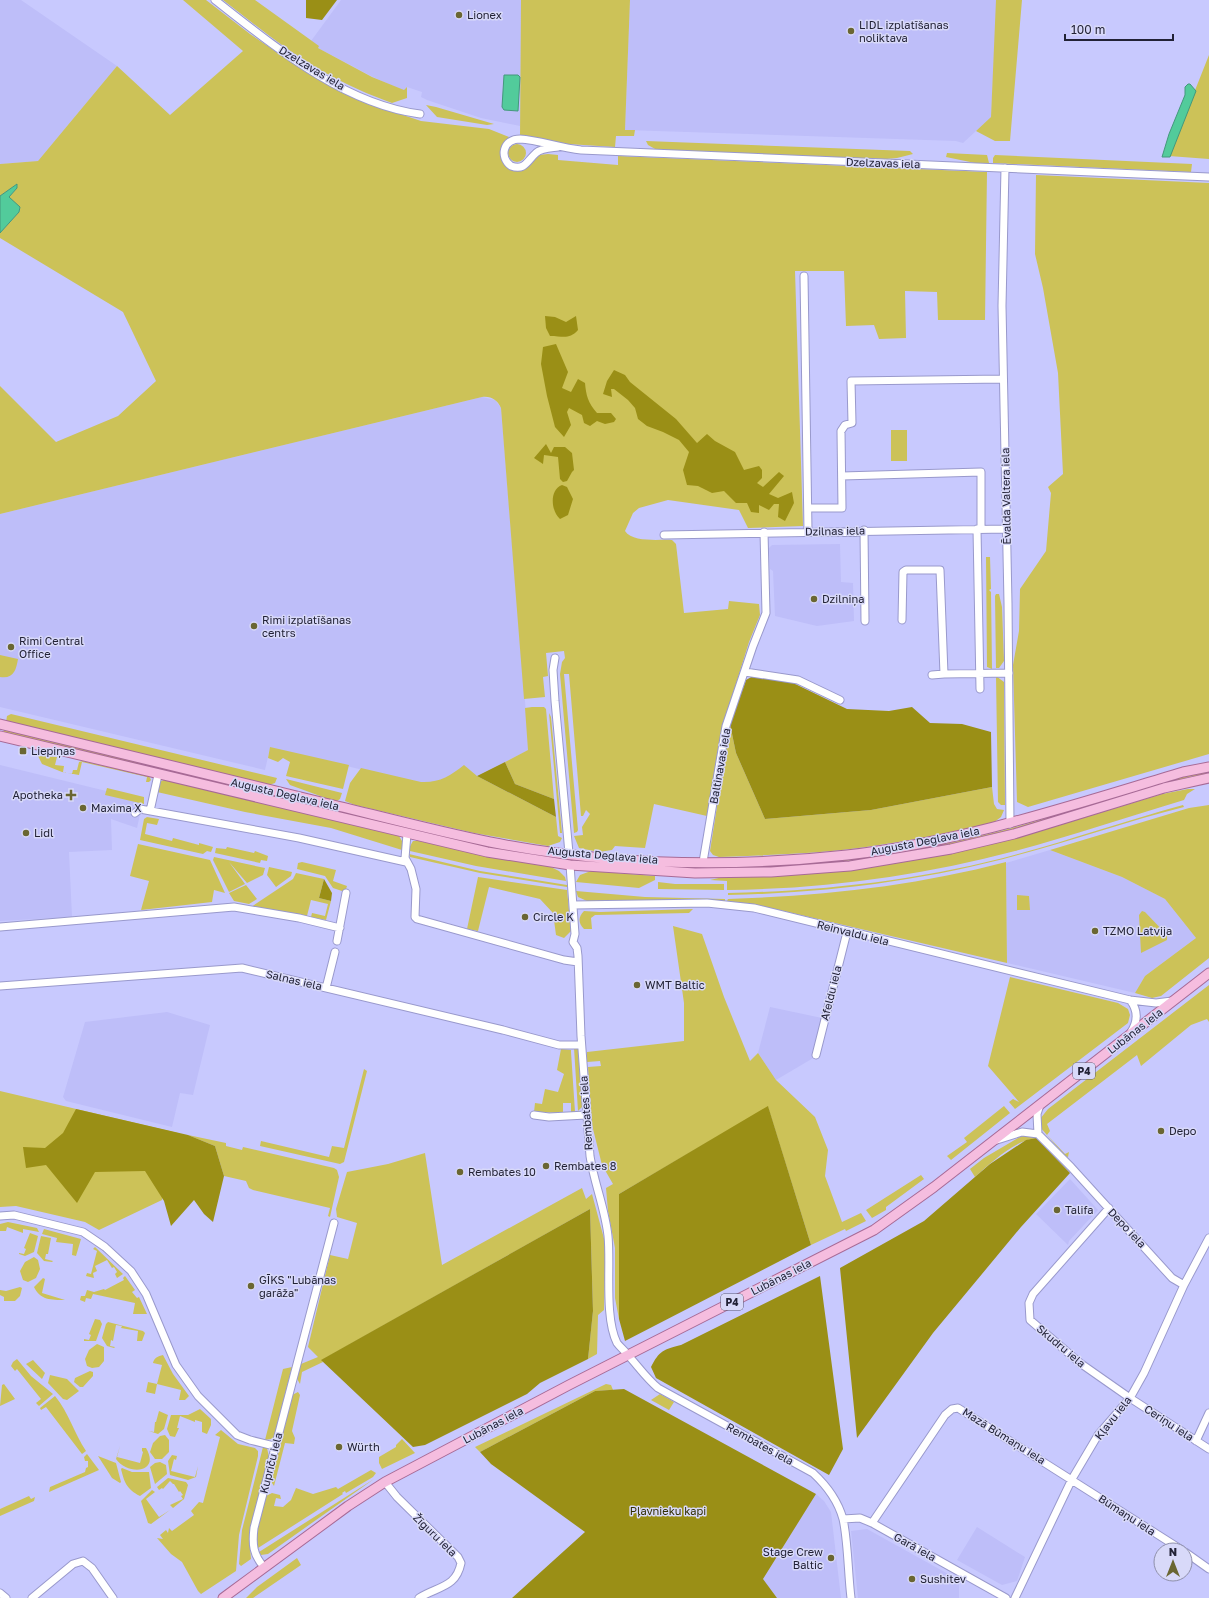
<svg xmlns="http://www.w3.org/2000/svg" width="1209" height="1598" viewBox="0 0 1209 1598" font-family="'Golos Text',sans-serif">
	<style>
		.built { fill: #bebef9 }
		.green { fill: #ccc258 }
		.forest { fill: #9a8f16 }
		.water { fill: #52cb9b; stroke: #44987d }
		.lines { fill: none; stroke-linecap: round; stroke-linejoin: round }
		.minor-casing { stroke: #99c; stroke-width: 9 }
		.major-casing { stroke: #a76a96; stroke-width: 11 }
		.minor { stroke: #fff; stroke-width: 7 }
		.major { stroke: #f5bddf; stroke-width: 9 }
		.poi-dot { fill: #6a6632; stroke: #d8d9f9; stroke-width: 1.5 }
		.labels { text-anchor: middle; stroke-width: 3; stroke-linejoin: round; paint-order: stroke }
		.shield { fill: #d8d9f9; stroke: #595970; stroke-width: 1 }
		.shield-label { font-size: 10px; font-weight: bold; fill: #222236 }
		.poi-label { font-size: 11px; fill: #222236; stroke: #d8d9f9; text-anchor: start }
		.street-label { font-size: 11px; fill: #222236; stroke: #d8d9f9 }
		.park-label { font-size: 11px; fill: #322e00; stroke: #d8d9f9 }
	</style>
	<rect width="100%" height="100%" fill="#c8c9fe"/>
	<path class="built" d="M0,0H21L117,66L38,161L0,164Z
		M341,0H521L520,126L481,118L427,100L421,97L422,92L407,87L404,91L373,77L318,48L311,41Z
		M630,0H997L991,117L963,143L956,141L625,130Z
		M482,397L495,400L501,408L529,750L448,790L270,748L265,770L0,707V514Z
		M840,544L841,582L853,583L854,621L817,626L775,616L773,571L770,569L769,548L772,545Z
		M0,765L143,800L137,828L111,819L112,850L69,852L72,917L0,921Z
		M1050,850L1122,877L1165,899L1196,938L1145,976L1135,993L1007,963L1006,863Z
		M770,1007L822,1018L815,1057L776,1080L758,1053Z
		M167,1012L210,1025L193,1095L180,1093L172,1127L66,1101L63,1097L85,1022Z
		M1070,1179L1098,1210L1069,1241L1068,1245L1036,1214Z
		M816,1494L824,1501L831,1512L841,1598H777L762,1579Z
		M977,1527L1025,1557L1017,1581L1002,1585L957,1560Z
		M867,1529L959,1580V1598H858L851,1531Z"/>
	<path class="green" d="M183,0H206L250,34L309,74L364,102L421,121L489,129L509,137L501,148L500,155L506,167L511,169H522L530,165L539,155L548,154L558,155V160L618,165V156L987,172L985,320H938L937,292L905,291L906,338L879,339L874,325L846,326L844,271H795L803,526L748,528L739,510L668,500L639,508L633,513L625,531C633,543 659,539 672,540L676,544L684,613L728,609L729,601L759,604L760,615L749,642L727,713L707,816L654,804L645,848L615,846L612,850L599,852L579,848L574,836L583,835L582,827L590,814L586,810L583,816H581L569,674H564L578,830L577,832L574,833L560,674L562,662L565,658L564,651L546,653L548,676L543,677L545,697L524,699L501,408C497,400 492,396 482,397L0,514V386L56,442L118,416L156,381L123,312L0,238V233L19,212L20,208L9,197L17,188V184L0,196V164L38,161L117,66L170,115L243,51Z
		M223,0H255L319,46L318,48L372,77L404,90L407,87V98L392,103L384,100C360,91 337,80 315,67C283,48 253,23 223,0Z
		M521,0H630L625,130H635L634,136H616L615,147L568,144L520,137Z
		M996,0H1022L1010,141H995L976,131L991,117Z
		M1209,55V159L1169,156Z
		M426,105L436,107L494,124L487,125L437,117Z
		M646,141L910,151L913,154L897,158L886,159L657,150L648,145Z
		M508 153a9 9 0 1 1 18 0a9 9 0 1 1-18 0Z
		M947,153L987,155L989,163H975L946,157Z
		M995,155L1192,164L1191,172L993,163V158Z
		M1036,175L1209,183V754L1028,807L1017,802L1013,665L1019,631L1020,589L1046,551L1051,493L1048,487L1063,474L1058,373L1043,288L1035,254Z
		M891,430H907V461H891Z
		M986,557H990L991,589L989,590L991,592L992,669L987,667Z
		M996,594H999L1002,607L1004,661L999,668H996L995,596Z
		M0,655L18,659C16,670 14,679 0,677Z
		M996,676L1004,682L1005,805H1001L998,802Z
		M532,707H544L546,709L554,799L515,784L505,762L528,750L525,708Z
		M549,713L551,717L562,833H560Z
		M11,714L277,778L275,783L269,785L6,722L7,716Z
		M730,724L736,753L765,819L871,810L992,787L994,804L997,809L1004,810L1001,817L993,823C951,832 909,841 866,847C817,854 768,855 719,857L713,855L710,851Z
		M4,730L243,788L245,790L3,733Z
		M270,747L349,765L343,789L286,776L290,762L283,758L278,762L268,758Z
		M38,756L57,757L55,765L64,766L63,772L72,774L73,770H77L79,762L83,761L149,776L151,780L149,782H146L147,777L82,762L79,775L62,772L42,764Z
		M464,765L477,776L556,817L558,836L562,838L560,842L548,846L474,833L355,805L345,801L350,783L361,768L421,782C439,783 450,776 464,765Z
		M1209,771V774L1189,777C1130,795 1072,816 1012,831C900,859 783,872 667,868V865C742,865 818,864 893,853C994,839 1091,804 1188,775Z
		M286,779L342,793L340,799L337,801L331,800L290,785Z
		M164,780L399,836L402,841V850L331,828L245,812L157,792L159,782Z
		M107,788L144,797V804L105,795Z
		M1188,789H1195L1187,794L1184,800C1127,817 1072,836 1015,851C921,876 824,889 727,890V881L710,880L723,877L858,869L904,862L973,848L1076,820L1162,794Z
		M257,791L472,842L470,844L257,793Z
		M1183,805L1184,807C1128,821 1074,840 1018,855C924,881 825,893 728,895V893C825,891 923,880 1018,854C1073,839 1128,820 1183,805Z
		M1209,805V958L1161,996L1152,998L1135,993L1145,976L1196,938L1165,899L1122,877L1050,850L1189,808Z
		M147,817L159,819L157,825L147,823L145,834L172,841L173,838L199,845V843L213,847L211,852L207,851L203,854L140,840L144,819Z
		M413,841H419L487,856L549,866L559,871L565,877L566,881L476,866L410,851L409,848Z
		M138,844L210,860L225,893L214,890L212,902L141,910L149,881L130,876Z
		M227,847L254,853L255,851L268,856L267,861L261,860L260,863L215,853L216,848L226,849Z
		M409,854L480,871L567,885V887L480,873L410,857Z
		M214,857L265,868L263,875L247,883L229,862L245,884L229,892L213,860Z
		M302,862L336,870L333,881L347,886L345,892L333,888L325,876L297,869L298,863Z
		M1006,862L1007,963L762,906L727,901L728,899C822,896 915,886 1006,862Z
		M269,867L292,872L291,876L276,887L267,875Z
		M591,871L655,876V880L639,888L576,882L580,875Z
		M296,873L324,879L319,898L331,901L326,920L311,917L312,913L325,916L328,904L311,900L307,916L251,907L293,879Z
		M478,877L567,890L571,931L564,938L556,935L553,913L540,899L489,887L478,931L467,929Z
		M658,882L675,884H724V890L658,889Z
		M246,885L257,899L249,904L234,901L229,893Z
		M576,891L645,897L725,899V901H587L578,897Z
		M1017,895L1029,896L1030,910H1017Z
		M693,909L689,913L595,915L591,918L592,929H584C578,923 578,917 584,911L600,912Z
		M1142,911L1145,912L1167,935V940L1141,953L1139,915Z
		M673,926L702,934L724,997L750,1061L758,1053L776,1080L815,1117L828,1150L825,1176L842,1222L861,1213L866,1221L846,1231L845,1229L811,1245L768,1107L619,1194V1319L615,1298V1248L608,1211L606,1188L613,1184L602,1165L592,1125L588,1067L601,1066L600,1061L587,1062V1052L684,1041V1003Z
		M1010,977L1118,1003L1128,1009L1130,1015L1128,1023L1015,1109L1009,1102L1013,1099L1019,1102L988,1066Z
		M1209,985V1022L1207,1019L1191,1025L1141,1066L1137,1055L1047,1124L1050,1131L1047,1135L1065,1154L1069,1152L1068,1157L1065,1156L1040,1127V1119L1048,1109Z
		M574,1048L578,1049L582,1107L578,1111Z
		M561,1049L571,1050V1052L575,1112H571V1103H563V1113L534,1112L535,1103L542,1104L545,1089L558,1092L564,1074L557,1070Z
		M364,1069L367,1071L344,1162L340,1164L260,1146L261,1141L329,1157L332,1146L344,1148Z
		M0,1091L178,1133L162,1200L99,1230L85,1222L16,1206L0,1207Z
		M1004,1106L1010,1113L951,1160L947,1156L967,1142L964,1138Z
		M188,1135L226,1143V1146L242,1150L243,1147L334,1168L337,1170L339,1177L330,1217L328,1216L330,1208L253,1190L249,1188L246,1181L224,1176L215,1146Z
		M1023,1135H1032L1036,1138C1014,1141 992,1162 975,1177L970,1169L984,1158Z
		M425,1153L442,1265L582,1188L586,1199L592,1194L606,1246L604,1310L598,1315L597,1354L588,1359L593,1311L590,1209L322,1360L323,1362L302,1372L300,1384L296,1377L301,1364L318,1357L308,1347L330,1255L348,1259L357,1223L337,1217L336,1209L347,1172L388,1164Z
		M921,1175L924,1179L886,1207V1210L872,1218L866,1210Z
		M8,1222L37,1228L39,1232L23,1229V1233L7,1227L6,1231H0V1224Z
		M44,1229L81,1239L76,1256L72,1255L73,1244L56,1242L57,1238L42,1234Z
		M30,1233L38,1236L34,1252L25,1256L19,1254V1253L24,1254L26,1249L24,1248Z
		M41,1236L51,1238L48,1254H46L45,1259L53,1261L52,1262L44,1261L37,1253Z
		M95,1247L123,1274L117,1278L115,1274L117,1272L114,1267L112,1268L107,1260L95,1266L97,1271L93,1273L94,1278L86,1276L87,1273L91,1274L97,1251L93,1249Z
		M34,1257L38,1260L40,1269L36,1278L28,1282L23,1280L20,1271L25,1262Z
		M125,1276L135,1290L132,1292L137,1298L139,1297L147,1314H133L135,1303L93,1294L91,1299L86,1298L85,1302L80,1300L81,1296H85L87,1290L94,1292L104,1289L105,1290L124,1280L123,1278Z
		M43,1278L45,1279L42,1293L65,1300C51,1300 40,1300 34,1287Z
		M20,1287L22,1288L20,1296L15,1301H4V1297L0,1295V1290L6,1291Z
		M95,1319L100,1320L102,1324L96,1341H84V1339L89,1340L91,1335L89,1334Z
		M108,1322L143,1331L145,1333L142,1341H137L138,1331L121,1328L122,1326L116,1325L113,1341L111,1340L110,1346L115,1347L114,1348L107,1346L102,1338L106,1324Z
		M97,1344L104,1347V1361L99,1367L92,1368L87,1366L85,1359L89,1350Z
		M163,1355L173,1374L189,1396L185,1400H179L181,1390L157,1384L155,1394L146,1392L148,1382L157,1384L162,1365L153,1363C154,1358 158,1356 163,1355Z
		M17,1359L31,1376L53,1394L39,1406L36,1403L41,1399L17,1369L15,1371L11,1366L13,1362Z
		M33,1360L45,1373L42,1379L26,1364Z
		M292,1367L274,1437L271,1439L265,1440L283,1369Z
		M90,1371L93,1372V1376L83,1387H80L74,1382L75,1378Z
		M50,1375L67,1379L79,1391L67,1400L63,1399L48,1383Z
		M4,1384L15,1399L0,1406L2,1385Z
		M606,1384L611,1385L613,1390L595,1391L480,1452L475,1447Z
		M298,1392L300,1395L292,1431L295,1438L294,1444L285,1443L274,1486L270,1480L292,1395Z
		M660,1394L674,1402L669,1410L651,1400Z
		M55,1396C69,1413 74,1433 86,1451L82,1454L46,1407L41,1410L40,1408Z
		M200,1409L211,1419V1425L207,1434L202,1432V1422L195,1420V1422L180,1416L177,1428H179L175,1437L180,1438L170,1436L167,1429L171,1415H188Z
		M159,1411L168,1415L164,1429L158,1434L149,1431L154,1432L155,1422H156Z
		M221,1430L238,1444L255,1448L258,1451V1456L239,1535L236,1571L201,1594L198,1591L182,1562L171,1554L157,1538L163,1539L160,1535L166,1530L168,1533L169,1528L172,1531L194,1515L191,1511L199,1502L203,1503L220,1437L215,1435Z
		M165,1435L169,1440V1452L162,1459H155L150,1452L153,1443L160,1436Z
		M402,1439L415,1453L382,1469L379,1463V1457L396,1447V1445Z
		M120,1446L117,1457L140,1463L143,1452L142,1451V1448H146C161,1473 128,1476 116,1459Z
		M263,1447L267,1448L269,1457L249,1534L251,1559L241,1566L239,1564L242,1530Z
		M87,1454L99,1470L49,1492L50,1487L85,1472L86,1468L88,1467V1461H85L84,1457Z
		M172,1455L177,1456L176,1460L174,1459L171,1471L195,1477L198,1466L196,1477L188,1480L170,1475L168,1461Z
		M98,1456L116,1463L121,1482L120,1483L112,1478Z
		M155,1463L160,1462L166,1465L167,1474L155,1484L150,1467Z
		M122,1468L132,1472H149L151,1488L140,1496C126,1489 124,1481 121,1469Z
		M371,1470L376,1473L373,1477L346,1493L345,1491L342,1493L343,1494L258,1548L256,1532L266,1496L272,1493L280,1495L281,1499L276,1498L274,1506L283,1507L291,1500L296,1488L313,1494L336,1487L338,1489Z
		M168,1478L186,1482L188,1485L184,1499L173,1508L170,1505L183,1499L181,1496L183,1495L180,1491L179,1492L174,1484H173L170,1481L163,1489L162,1488L159,1490L157,1487Z
		M374,1479L268,1554L261,1555L259,1552Z
		M152,1490L155,1492L146,1499L159,1517L170,1510L151,1524L148,1523L141,1501Z
		M29,1496L31,1499L35,1497L34,1501L0,1516V1509Z
		M297,1558L301,1565L253,1598H246L257,1587Z"/>
	<path class="forest" d="M306,0H337L322,20L306,18Z
		M545,316L555,317L566,322L576,316L578,330C569,340 563,336 550,336L546,328Z
		M556,344L568,372L562,388L571,392L578,379L585,383C586,395 588,403 597,413H611L616,419L614,422L605,424L597,421L590,426L584,423L582,415L569,408L567,412L571,425L564,437L555,427L547,396L541,364L543,347Z
		M614,370L625,375L630,382L676,419L697,443L707,434L715,441L735,452L744,470L759,466L762,470V478L757,483L763,487L779,472L784,476L769,494L778,498L792,492L794,503L785,521L778,517L779,504H774L769,510L759,505V513L751,512L747,503H736L724,491L712,493L698,486L687,485L683,470L689,452L679,440L663,432L647,426L638,419L635,408L628,400L614,389H611L612,397L603,394L607,381Z
		M546,444L551,453L554,447H565L572,453L574,470L572,472L567,481L563,482L560,479L558,457L544,455L543,464L534,458Z
		M562,485L567,487L573,499L568,515L560,519C551,511 549,490 562,485Z
		M753,676L789,681L847,709L889,711L912,707L930,723L962,724L991,732L992,787L871,810L765,819L736,753L730,724L746,680Z
		M505,762L515,784L554,799L556,817L477,776Z
		M324,879L332,893L331,901L319,898Z
		M768,1106L811,1245L625,1341L619,1319V1194Z
		M76,1109L188,1135L215,1146L224,1176L213,1222L204,1214L194,1200L171,1226L164,1201L145,1171L95,1172L77,1203L46,1165L26,1168L23,1147L45,1148L63,1133Z
		M1036,1138L1070,1173L1021,1227L933,1333L857,1438L840,1268L924,1221L990,1164L1026,1140Z
		M590,1209L593,1311L588,1359L540,1383L527,1394L425,1445L413,1447L321,1360Z
		M820,1276L843,1449L829,1475L656,1378L651,1367C659,1351 664,1349 681,1345Z
		M624,1389L816,1494L763,1579L777,1598H512L585,1532L491,1464L480,1452L595,1391Z"/>
	<path class="water" d="M504,75H518L520,77L518,111L504,110L502,107Z
		M1188,84H1190L1196,91L1170,157H1162L1169,134L1185,95V87Z
		M17,184V188L9,197L20,207L19,212L0,233V196Z"/>
	<g class="lines">
		<g class="minor-casing">
			<path id="minor" d="M215,0C274,46 343,104 420,114
				M558,147C551,148 541,148 536,153C527,161 525,171 511,166C499,157 503,139 520,139C539,140 560,148 581,150L1209,177
				M1005,168L1002,306L1008,603L1010,824
				M804,276L808,531
				M842,476L981,472V529
				M808,508H842L841,431L845,425L852,423L851,381L1003,379
				M977,529L980,689
				M864,530L865,621
				M664,535L1006,529
				M902,620L903,572L906,570H940L944,674L1009,673
				M555,658L553,670L555,701L569,853
				M745,672L798,680L840,700
				M932,675L944,674
				M150,811L158,775
				M135,813L140,809L299,838L406,862
				M407,834L405,858L411,869L416,889L415,917L417,919L564,960L578,962
				M703,862L726,726L753,646L766,613L764,532
				M570,865L575,934L573,942L577,948L578,956L581,1036L590,1156C594,1183 605,1208 608,1236C611,1265 604,1317 617,1343C620,1347 624,1350 627,1354C638,1366 646,1378 658,1388L813,1473C826,1485 838,1501 843,1519C848,1541 848,1574 851,1598
				M573,905L707,903L754,908L1130,1000L1156,1003L1172,1001
				M0,927L234,907L299,918L340,928
				M337,941L346,893
				M0,986L242,968L503,1030L559,1045H581
				M326,988L335,952
				M1130,1000C1138,1010 1138,1021 1131,1032
				M816,1055L847,932
				M534,1115L549,1117L586,1115
				M1038,1134L1037,1114L1040,1105
				M997,1140L1022,1132L1038,1134L1071,1167L1172,1278L1184,1285
				M1109,1208L1033,1294L1029,1303L1030,1320L1080,1363L1130,1398L1209,1449
				M0,1216L14,1215L83,1232L105,1247L131,1271L146,1294L176,1365L198,1396L237,1435L250,1440L274,1446
				M1196,1441L1209,1413
				M385,1482L397,1497L458,1557L461,1563C456,1588 438,1586 419,1598
				M843,1519L860,1518L872,1523L1006,1598
				M872,1523L945,1415L952,1409L958,1408L1182,1550
				M1185,1552L1209,1569
				M264,1567C253,1555 252,1544 254,1528L334,1223
				M0,1593L6,1598
				M32,1598L73,1564L83,1561L92,1568L113,1598
				M1015,1598L1072,1479L1098,1435L1130,1398L1144,1373L1184,1285L1209,1238"/>
		</g>
		<g class="major-casing">
			<path id="major" d="M0,724C104,749 208,775 313,800C372,814 431,830 490,842C607,865 729,868 847,855C962,842 1072,805 1183,772L1209,767
				M0,736L487,852L570,865L695,873L771,872L850,866L951,849L1014,834L1164,788L1209,778
				M223,1598L348,1506L385,1482L569,1385L874,1230L934,1187L1209,973"/>
		</g>
		<use href="#minor" class="minor"/>
		<use href="#major" class="major"/>
	</g>
	<g class="poi-dot">
		<circle cx="459" cy="15" r="4"/>
		<circle cx="851" cy="31" r="4"/>
		<circle cx="814" cy="599" r="4"/>
		<circle cx="254" cy="626" r="4"/>
		<circle cx="11" cy="647" r="4"/>
		<rect x="19" y="747" width="8" height="8" rx="2"/>
		<path d="M69 789h4v4h4v4h-4v4h-4v-4h-4v-4h4z"/>
		<circle cx="83" cy="808" r="4"/>
		<circle cx="26" cy="833" r="4"/>
		<circle cx="525" cy="917" r="4"/>
		<circle cx="1095" cy="931" r="4"/>
		<circle cx="637" cy="985" r="4"/>
		<circle cx="1161" cy="1131" r="4"/>
		<circle cx="546" cy="1166" r="4"/>
		<circle cx="460" cy="1172" r="4"/>
		<circle cx="1057" cy="1210" r="4"/>
		<circle cx="251" cy="1286" r="4"/>
		<circle cx="339" cy="1447" r="4"/>
		<circle cx="831" cy="1558" r="4"/>
		<circle cx="912" cy="1579" r="4"/>
	</g>
	<g class="labels">
		<g class="shield">
			<rect x="1073" y="1063" width="22" height="16" rx="3"/>
			<rect x="721" y="1294" width="22" height="16" rx="3"/>
		</g>
		<g class="shield-label">
			<text x="1084" y="1075">P4</text>
			<text x="732" y="1306">P4</text>
		</g>
		<g class="poi-label">
			<text x="467" y="19">Lionex</text>
			<text x="859" y="29">LIDL izplatīšanas<tspan x="859" dy="13">noliktava</tspan></text>
			<text x="822" y="603">Dzilniņa</text>
			<text x="262" y="624">Rimi izplatīšanas<tspan x="262" dy="13">centrs</tspan></text>
			<text x="19" y="645">Rimi Central<tspan x="19" dy="13">Office</tspan></text>
			<text x="31" y="755">Liepiņas</text>
			<text x="63" y="799" text-anchor="end">Apotheka</text>
			<text x="91" y="812">Maxima X</text>
			<text x="34" y="837">Lidl</text>
			<text x="533" y="921">Circle K</text>
			<text x="1103" y="935">TZMO Latvija</text>
			<text x="645" y="989">WMT Baltic</text>
			<text x="1169" y="1135">Depo</text>
			<text x="554" y="1170">Rembates 8</text>
			<text x="468" y="1176">Rembates 10</text>
			<text x="1065" y="1214">Talifa</text>
			<text x="259" y="1284">GĪKS "Lubānas<tspan x="259" dy="13">garāža"</tspan></text>
			<text x="347" y="1451">Würth</text>
			<text x="823" y="1556" text-anchor="end">Stage Crew<tspan x="823" dy="13">Baltic</tspan></text>
			<text x="920" y="1583">Sushitev</text>
		</g>
		<g class="street-label">
			<text transform="translate(312 68) rotate(31)" y="4">Dzelzavas iela</text>
			<text transform="translate(883 163) rotate(2)" y="4">Dzelzavas iela</text>
			<text transform="translate(1006 496) rotate(-91)" y="4">Ēvalda Valtera iela</text>
			<text transform="translate(835 531) rotate(-1)" y="4">Dzilnas iela</text>
			<text transform="translate(720 766) rotate(-80)" y="4">Baltinavas iela</text>
			<text transform="translate(285 794) rotate(13)" y="4">Augusta Deglava iela</text>
			<text transform="translate(925 841) rotate(-11)" y="4">Augusta Deglava iela</text>
			<text transform="translate(603 855) rotate(5)" y="4">Augusta Deglava iela</text>
			<text transform="translate(853 933) rotate(14)" y="4">Reinvaldu iela</text>
			<text transform="translate(294 980) rotate(13)" y="4">Salnas iela</text>
			<text transform="translate(831 993) rotate(-76)" y="4">Afeldu iela</text>
			<text transform="translate(1135 1031) rotate(-38)" y="4">Lubānas iela</text>
			<text transform="translate(586 1113) rotate(-94)" y="4">Rembates iela</text>
			<text transform="translate(1127 1228) rotate(47)" y="4">Depo iela</text>
			<text transform="translate(781 1277) rotate(-27)" y="4">Lubānas iela</text>
			<text transform="translate(1061 1346) rotate(40)" y="4">Skudru iela</text>
			<text transform="translate(1113 1418) rotate(-52)" y="4">Kļavu iela</text>
			<text transform="translate(1169 1423) rotate(33)" y="4">Ceriņu iela</text>
			<text transform="translate(493 1425) rotate(-28)" y="4">Lubānas iela</text>
			<text transform="translate(1004 1436) rotate(32)" y="4">Mazā Būmaņu iela</text>
			<text transform="translate(760 1444) rotate(29)" y="4">Rembates iela</text>
			<text transform="translate(271 1463) rotate(-76)" y="4">Kupriču iela</text>
			<text transform="translate(1127 1515) rotate(33)" y="4">Būmaņu iela</text>
			<text transform="translate(435 1535) rotate(44)" y="4">Žīguru iela</text>
			<text transform="translate(915 1547) rotate(29)" y="4">Garā iela</text>
		</g>
		<g class="park-label">
			<text x="668" y="1515">Pļavnieku kapi</text>
		</g>
	</g>
	<g transform="translate(1173 1562)"><circle r="19" fill="#d8d9f9" stroke="#8f90ab"/>
	<path d="M0-3L7 15L0 10L-7 15Z" fill="#6a6632"/>
	<text y="-6" font-size="11" font-weight="bold" text-anchor="middle" fill="#222236">N</text>
	</g>
	<path d="M1065 34v6h108v-6" fill="none" stroke="#222236" stroke-width="2"/>
	<text x="1071" y="34" font-size="12" fill="#222236" stroke="#d8d9f9" stroke-width="3" paint-order="stroke">100 m</text>
</svg>
